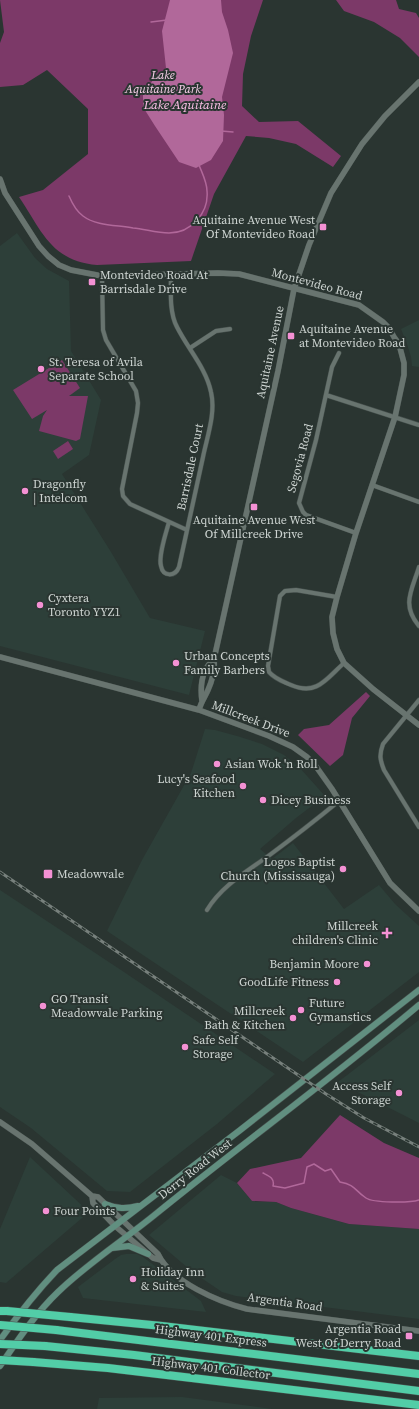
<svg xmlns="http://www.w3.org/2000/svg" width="419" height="1409" viewBox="0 0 419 1409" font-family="'Source Serif 4',serif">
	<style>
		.built { fill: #2d3f39 }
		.green { fill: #7c3968 }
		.water { fill: #b1689a }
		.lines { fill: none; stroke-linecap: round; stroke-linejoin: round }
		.stream { stroke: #b1689a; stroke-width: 1.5 }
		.minor-casing { stroke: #46504d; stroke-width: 5 }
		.tertiary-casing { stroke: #46504d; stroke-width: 6 }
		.secondary-casing { stroke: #46504d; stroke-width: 7 }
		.motorway-casing { stroke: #46504d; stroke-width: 9 }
		.minor { stroke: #68746f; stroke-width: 4 }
		.tertiary { stroke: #68746f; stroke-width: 5.5 }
		.secondary { stroke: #618f80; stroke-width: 6 }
		.motorway { stroke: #52cda7; stroke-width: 8 }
		.rail-casing { stroke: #77807c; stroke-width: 3 }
		.rail { stroke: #2a3531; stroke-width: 1.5; stroke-dasharray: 4.5; stroke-linecap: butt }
		.motorway-bridge-casing { stroke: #46504d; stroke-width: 9; stroke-linecap: butt }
		.motorway-bridge { stroke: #52cda7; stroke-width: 8 }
		.poi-dot { fill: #f491d4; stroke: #2a3531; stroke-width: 1.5 }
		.labels { text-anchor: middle; stroke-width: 4; stroke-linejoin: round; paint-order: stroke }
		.park-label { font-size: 12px; font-style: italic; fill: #fad1eb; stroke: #2a3531 }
		.poi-label { font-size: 12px; fill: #cdd4d1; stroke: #2a3531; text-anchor: start }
		.street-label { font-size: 12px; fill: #cdd4d1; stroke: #2a3531 }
		.water-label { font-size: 13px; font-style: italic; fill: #fdc0e7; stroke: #2a3531 }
	</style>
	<rect width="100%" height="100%" fill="#2a3531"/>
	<path class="built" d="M17,233L35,258L47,269L69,281L71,351L101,400L89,455L62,474L111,552L150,618L205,631L189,695L0,646V246Z
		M419,320V367L412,366L411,357L407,344L401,329Z
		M205,729L215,730L237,736L262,744L284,755L299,767L325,796L296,818L260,849L272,859L293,843L344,909L379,885L395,904L419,926V972L303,1062L107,931L142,860L191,773Z
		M0,890L124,972L275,1074L217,1124L130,1192L107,1191L31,1128L0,1107Z
		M419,1020V1123L338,1082Z
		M30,1157L89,1212L6,1283L0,1282V1229Z
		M221,1175L237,1183L252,1201L256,1202H276L291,1208L349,1224L419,1229V1319L236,1296L222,1292L194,1273L149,1235Z
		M126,1254H137L143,1257L201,1301L206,1312L83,1298L78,1287L115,1259L121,1255Z
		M182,1397L272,1409H97L99,1398Z"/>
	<path class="green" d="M0,0H263L251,36L243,74L242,106L259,122L298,121L341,156L333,167L296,144L269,138L246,136L214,194L191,261L97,265C51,261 42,231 19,197L43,190L88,154V109L47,70L23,85L0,87V43L4,32Z
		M336,0H396L399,9L416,13L419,18V57L400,38L374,22L344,11Z
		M62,360L80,388L69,396H88L80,439L76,441L39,431L43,416L47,410L32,419L13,390Z
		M68,441L73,449L58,459L53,451Z
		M366,692L370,696L352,718L343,755L330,766L298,735L304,729L329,725Z
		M340,1115L384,1143L419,1158V1229L349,1224L291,1208L276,1202L252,1201L237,1183L250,1169L301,1158Z"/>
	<path class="water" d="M170,0H221L222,12L228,30L233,53L222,97L224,115L223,141L211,160L196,168L179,162L155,126L143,107V95L153,80L160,77L166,68L162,31Z"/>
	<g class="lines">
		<path class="stream" d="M151,22L167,20
			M221,131L233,132
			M69,196C72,203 76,211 83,216C96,226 117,225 133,228C145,229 156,233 169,233C191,233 209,213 207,191C207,182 202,173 199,165
			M263,1173C269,1176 275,1178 273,1186L285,1188L304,1183L307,1167L314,1164L325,1171L331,1169L340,1182C356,1185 354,1190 366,1198C373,1203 410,1203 419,1200"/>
		<g class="minor-casing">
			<path id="minor" d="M102,276L103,330L106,340L136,391L138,403L137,413L122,489L123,496L130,504L187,530
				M190,348L216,331L230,329
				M339,353L332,367L316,440L299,503L303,512L306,515L356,533
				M326,395L419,425
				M372,485L419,502
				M169,522C166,533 158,556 161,566C163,577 175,577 179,567C187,531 195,494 203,457C207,437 216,413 211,392C206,368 188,349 177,327C169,312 171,291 171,273
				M419,567C412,590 401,605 419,626
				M337,597L296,590L285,591L280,596L268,666L269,672C275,679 282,681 291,685C317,696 326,679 344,663
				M419,700L383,744C379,755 380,760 384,770L419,827
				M207,910C222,885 248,871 271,854C294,837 317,819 339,801"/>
		</g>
		<g class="tertiary-casing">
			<path id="tertiary" d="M0,179L5,193L39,246L48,256L59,265L71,270L102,276L218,273L239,274L359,305L383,322L389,328L394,337L399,344L404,363V375L395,417L356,533L337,597L332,617L333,633L337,649L344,663L373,689L419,725
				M0,657L199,710L269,736L293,747L307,757L315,765L332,789L390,883L419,911
				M202,701C200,686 202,669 214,659
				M199,710C201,702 205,697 208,690C212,681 215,669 214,659L278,371L294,289L309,245L331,193L362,144L385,116L419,82
				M0,1122L32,1144L92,1196L98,1197L158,1254C171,1282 219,1302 247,1309L419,1331
				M92,1196L93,1203L115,1226L153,1258L161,1260"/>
		</g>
		<g class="secondary-casing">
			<path id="secondary" d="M105,1204C117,1209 126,1209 138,1206
				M112,1248L129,1246L148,1254
				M0,1340C18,1315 36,1292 57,1270L239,1131L419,990
				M0,1366C18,1340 35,1314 58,1292C88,1263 124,1240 157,1213C243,1143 334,1077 419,1005"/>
		</g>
		<g class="motorway-casing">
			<path id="motorway" d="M0,1311H7
				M70,1317L162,1326L419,1356
				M56,1330L419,1374
				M45,1346L134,1355L419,1391
				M33,1362L108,1368L419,1405"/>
		</g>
		<use href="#minor" class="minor"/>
		<use href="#tertiary" class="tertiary"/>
		<use href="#secondary" class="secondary"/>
		<use href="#motorway" class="motorway"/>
		<g class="rail-casing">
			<path id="rail" d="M0,872L326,1094L364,1118L419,1147"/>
		</g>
		<use href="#rail" class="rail"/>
		<g class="motorway-bridge-casing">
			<path id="motorway-bridge" d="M7,1311L70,1317
				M0,1325L56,1330
				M0,1344L45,1346
				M0,1360L33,1362"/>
		</g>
		<use href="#motorway-bridge" class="motorway-bridge"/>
	</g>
	<g class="poi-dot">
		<rect x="319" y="223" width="8" height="8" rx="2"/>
		<rect x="88" y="278" width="8" height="8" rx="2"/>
		<rect x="287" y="332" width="8" height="8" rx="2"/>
		<circle cx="41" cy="369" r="4"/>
		<circle cx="25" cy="491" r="4"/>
		<rect x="250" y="503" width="8" height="8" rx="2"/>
		<circle cx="40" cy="605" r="4"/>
		<circle cx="176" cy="663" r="4"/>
		<circle cx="217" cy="764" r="4"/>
		<circle cx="243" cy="786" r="4"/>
		<circle cx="263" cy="800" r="4"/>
		<circle cx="343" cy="869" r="4"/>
		<rect x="43" y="869" width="10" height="10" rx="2"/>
		<path d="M385 927h4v4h4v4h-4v4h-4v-4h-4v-4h4z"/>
		<circle cx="367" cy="964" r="4"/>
		<circle cx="337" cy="982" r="4"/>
		<circle cx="43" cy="1006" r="4"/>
		<circle cx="301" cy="1010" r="4"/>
		<circle cx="293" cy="1018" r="4"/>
		<circle cx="185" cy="1047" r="4"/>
		<circle cx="399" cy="1093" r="4"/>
		<circle cx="46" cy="1211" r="4"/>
		<circle cx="133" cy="1279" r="4"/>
		<rect x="405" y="1332" width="8" height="8" rx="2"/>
	</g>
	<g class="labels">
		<g class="park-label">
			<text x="163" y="79">Lake<tspan x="163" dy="14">Aquitaine Park</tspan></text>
		</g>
		<g class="poi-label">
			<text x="315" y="224" text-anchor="end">Aquitaine Avenue West<tspan x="315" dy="14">Of Montevideo Road</tspan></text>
			<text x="100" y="279">Montevideo Road At<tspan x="100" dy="14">Barrisdale Drive</tspan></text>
			<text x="299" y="333">Aquitaine Avenue<tspan x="299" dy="14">at Montevideo Road</tspan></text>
			<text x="49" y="366">St. Teresa of Avila<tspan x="49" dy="14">Separate School</tspan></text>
			<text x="33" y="488">Dragonfly<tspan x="33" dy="14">| Intelcom</tspan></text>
			<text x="254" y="524" text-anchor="middle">Aquitaine Avenue West<tspan x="254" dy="14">Of Millcreek Drive</tspan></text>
			<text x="48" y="602">Cyxtera<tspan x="48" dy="14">Toronto YYZ1</tspan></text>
			<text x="184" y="660">Urban Concepts<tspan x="184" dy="14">Family Barbers</tspan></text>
			<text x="225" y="768">Asian Wok 'n Roll</text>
			<text x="235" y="783" text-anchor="end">Lucy's Seafood<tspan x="235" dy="14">Kitchen</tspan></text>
			<text x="271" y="804">Dicey Business</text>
			<text x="335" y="866" text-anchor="end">Logos Baptist<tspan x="335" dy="14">Church (Mississauga)</tspan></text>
			<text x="57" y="878">Meadowvale</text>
			<text x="378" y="930" text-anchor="end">Millcreek<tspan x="378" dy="14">children's Clinic</tspan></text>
			<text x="359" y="968" text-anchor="end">Benjamin Moore</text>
			<text x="329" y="986" text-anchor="end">GoodLife Fitness</text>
			<text x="51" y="1003">GO Transit<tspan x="51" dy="14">Meadowvale Parking</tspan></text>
			<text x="309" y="1007">Future<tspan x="309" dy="14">Gymanstics</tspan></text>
			<text x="285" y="1015" text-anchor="end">Millcreek<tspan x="285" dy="14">Bath &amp; Kitchen</tspan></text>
			<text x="193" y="1044">Safe Self<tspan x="193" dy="14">Storage</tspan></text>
			<text x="391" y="1090" text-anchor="end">Access Self<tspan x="391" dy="14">Storage</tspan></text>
			<text x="54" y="1215">Four Points</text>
			<text x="141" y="1276">Holiday Inn<tspan x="141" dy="14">&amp; Suites</tspan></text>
			<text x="401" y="1333" text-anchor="end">Argentia Road<tspan x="401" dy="14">West Of Derry Road</tspan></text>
		</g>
		<g class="street-label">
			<text transform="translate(317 284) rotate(15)" y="4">Montevideo Road</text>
			<text transform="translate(270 352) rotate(-78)" y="4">Aquitaine Avenue</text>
			<text transform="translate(300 458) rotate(-75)" y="4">Segovia Road</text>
			<text transform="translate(190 467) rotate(-78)" y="4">Barrisdale Court</text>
			<text transform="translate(251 719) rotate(21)" y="4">Millcreek Drive</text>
			<text transform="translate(195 1169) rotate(-38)" y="4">Derry Road West</text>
			<text transform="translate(285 1302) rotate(8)" y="4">Argentia Road</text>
			<text transform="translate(211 1336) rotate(7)" y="4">Highway 401 Express</text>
			<text transform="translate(211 1368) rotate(7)" y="4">Highway 401 Collector</text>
		</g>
		<g class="water-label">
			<text x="185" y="109">Lake Aquitaine</text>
		</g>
	</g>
</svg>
